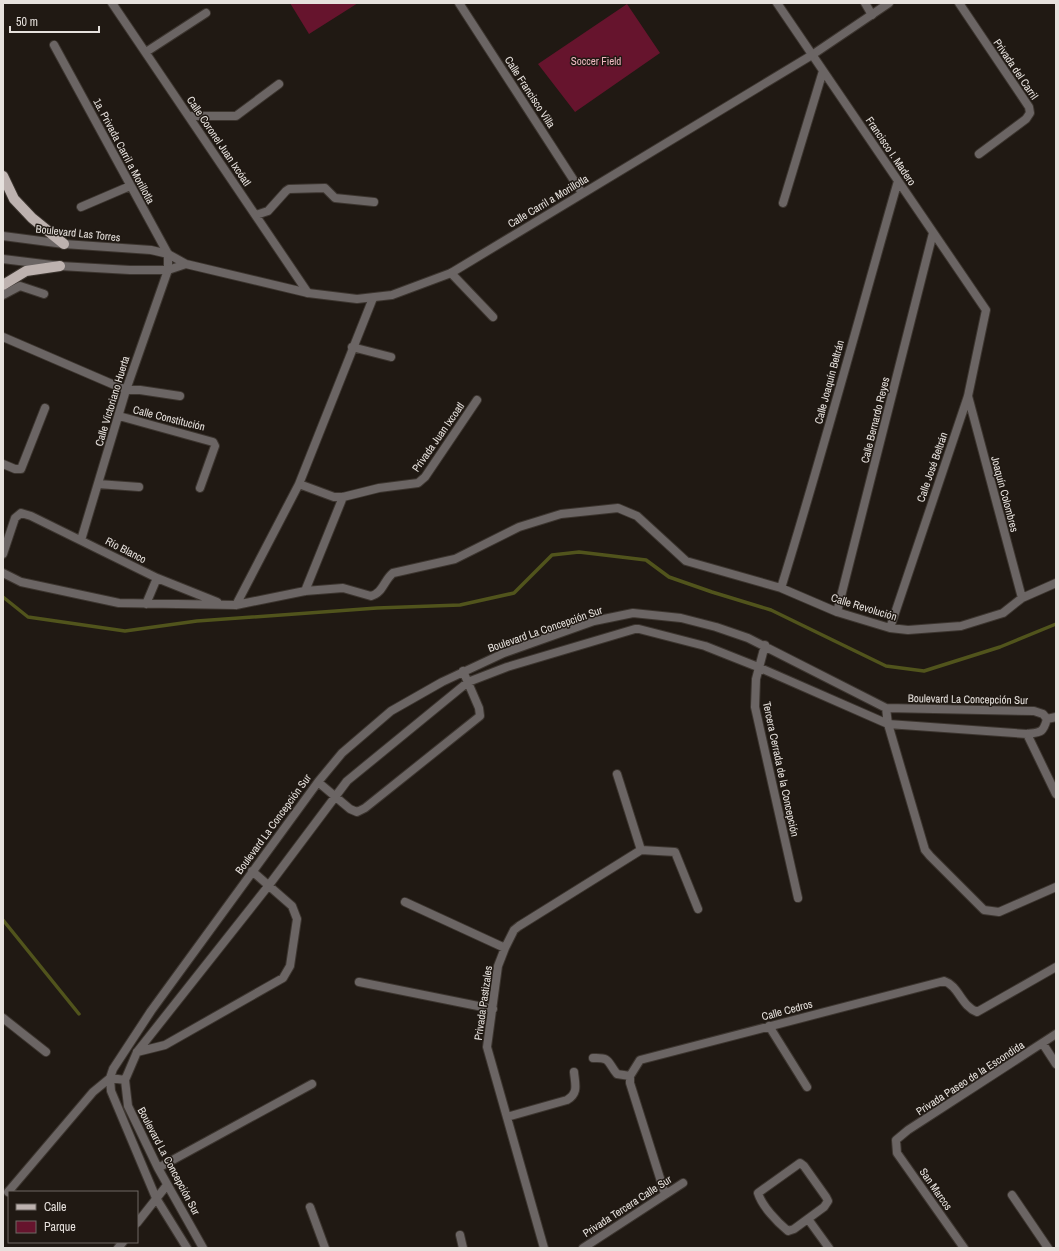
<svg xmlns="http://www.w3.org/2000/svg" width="1059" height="1251" viewBox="0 0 1059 1251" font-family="'Archivo Narrow',sans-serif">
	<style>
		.green { fill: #66142d }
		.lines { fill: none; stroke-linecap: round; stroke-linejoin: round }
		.stream { stroke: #51541c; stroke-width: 3.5 }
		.minor-casing { stroke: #3c352f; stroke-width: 10 }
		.tertiary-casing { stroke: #3c352f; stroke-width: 10 }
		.primary-casing { stroke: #3c352f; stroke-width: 12 }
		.minor { stroke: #6b6564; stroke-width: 8 }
		.tertiary { stroke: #6b6564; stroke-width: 8 }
		.primary { stroke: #bdb2af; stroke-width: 10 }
		.labels { text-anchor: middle; stroke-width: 3; stroke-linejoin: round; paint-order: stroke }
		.park-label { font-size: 11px; fill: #eeb8c1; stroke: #201913 }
		.street-label { font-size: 11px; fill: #e6e1dd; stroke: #201913 }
	</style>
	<rect width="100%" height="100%" fill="#201913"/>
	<path class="green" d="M290,3H358L309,34Z
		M627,4L660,53L575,112L538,64Z"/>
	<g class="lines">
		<path class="stream" d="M3,597L28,617L125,631L197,621L377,608L460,605L514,593L552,555L579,552L646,560L669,577L712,592L771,610L886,666L924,671L1000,647L1056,624
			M3,920L79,1014"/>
		<g class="minor-casing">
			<path id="minor" d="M112,3L308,293
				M459,3L582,193
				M777,3L986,310L968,396L890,628
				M865,3L872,15
				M959,3L1029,107L1030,113L1026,119L979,154
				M54,45L168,254V270L126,390L81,540
				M146,52L206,13
				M189,116H236L279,84
				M783,203L823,71
				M81,207L130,186
				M256,215L268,211L286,191L289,189L325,188L335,198L374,202
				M451,273L493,317
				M3,295L20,286L44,294
				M3,337L126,390H140L180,396
				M352,347L391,357
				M968,396L1022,598
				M119,416L213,442L215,446L200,488
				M3,464L15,469H21L45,408
				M98,484L139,487
				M299,484L334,497H343L379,488L418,483L425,477L477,400
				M3,554L15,518L21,513L31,516L157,578L217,602
				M3,573L21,582L119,603L236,605L305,591L343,588L371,596C383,593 384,580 393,573L455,559L519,527L561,514L618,508L637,516L686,561L781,588L837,612L890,628L908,630L961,626L1003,613L1022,598L1056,583
				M781,588C823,453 859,317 898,181
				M305,591L343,497
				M146,604L157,578
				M236,605L299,484L373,298
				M837,612L933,233
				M765,645L756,679L755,707L798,898
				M886,708L888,724L925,850L930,856L984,910L999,912L1056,887
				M1047,719L1056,717
				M1027,734L1056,794
				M617,774L641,850
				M318,782L350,809L357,812L365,808L480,716L479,708L463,671
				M405,902L505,948
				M359,982L493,1009
				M3,1018L46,1052
				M769,1026L807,1087
				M1043,1044L1056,1064
				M137,1052L165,1045L283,978L290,966L297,919L292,906L252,871
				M593,1058C611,1057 607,1062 617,1074L630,1076
				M507,1117L567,1100C579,1093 575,1084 574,1072
				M800,1163L804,1166L826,1197L828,1201L824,1207L794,1229L788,1231C777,1222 762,1206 758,1193Z
				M158,1168L312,1084
				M8,1192L93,1092L110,1078L125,1080
				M665,1194L630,1083V1076L640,1060L944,981C959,986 961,1006 977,1012L1056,967
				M1012,1195L1048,1248
				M310,1207L325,1248
				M808,1219L829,1248
				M137,1223L167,1185
				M460,1235L463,1248
				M118,1248L123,1242
				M187,1248L156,1198L111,1091L110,1078L113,1069L151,1011L318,782L342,753L391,711L442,682L504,653L594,621L633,613L681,618L716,627L748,638L886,708L1034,711L1043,714L1047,719
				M203,1248L158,1168L128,1106L125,1080L137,1052L269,885L347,781L468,682L507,667L635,629H639L705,646L758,667L888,724L1027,734C1041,732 1043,733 1047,719
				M544,1248L487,1047L498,966L505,948L514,930L519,926L641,850L675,852L698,909
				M583,1248L683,1183
				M964,1248L897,1153L896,1140L908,1130L1056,1034"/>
		</g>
		<g class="tertiary-casing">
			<path id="tertiary" d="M3,236L64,244L151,250L168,254L186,264L308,293L357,299L392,295L451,273L812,55L889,3
				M3,259L60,266L130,270H168L186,264"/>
		</g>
		<g class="primary-casing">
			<path id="primary" d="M3,176L14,199L32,218L64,244
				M3,285L26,271L60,266"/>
		</g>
		<use href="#minor" class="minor"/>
		<use href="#tertiary" class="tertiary"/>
		<use href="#primary" class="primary"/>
	</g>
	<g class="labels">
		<g class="park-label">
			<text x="596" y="65">Soccer Field</text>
		</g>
		<g class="street-label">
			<text transform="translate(1016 69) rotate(56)" y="4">Privada del Carril</text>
			<text transform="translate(530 92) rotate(57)" y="4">Calle Francisco Villa</text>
			<text transform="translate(219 141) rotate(56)" y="4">Calle Coronel Juan Ixcóatl</text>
			<text transform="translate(124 151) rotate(62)" y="4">1a. Privada Carril a Morillotla</text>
			<text transform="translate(891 151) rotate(56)" y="4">Francisco I. Madero</text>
			<text transform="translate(548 201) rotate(-31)" y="4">Calle Carril a Morillotla</text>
			<text transform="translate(78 233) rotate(6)" y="4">Boulevard Las Torres</text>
			<text transform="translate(829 382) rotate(-75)" y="4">Calle Joaquín Beltrán</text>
			<text transform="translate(112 401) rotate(-73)" y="4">Calle Victoriano Huerta</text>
			<text transform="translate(169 418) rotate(14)" y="4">Calle Constitución</text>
			<text transform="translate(875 420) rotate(-76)" y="4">Calle Bernardo Reyes</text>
			<text transform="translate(438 437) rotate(-55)" y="4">Privada Juan Ixcoatl</text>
			<text transform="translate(932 467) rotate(-71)" y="4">Calle José Beltrán</text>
			<text transform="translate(1005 494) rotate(75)" y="4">Joaquín Colombres</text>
			<text transform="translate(126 550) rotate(27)" y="4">Río Blanco</text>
			<text transform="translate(864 607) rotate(17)" y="4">Calle Revolución</text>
			<text transform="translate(545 629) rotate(-19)" y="4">Boulevard La Concepción Sur</text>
			<text transform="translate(968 699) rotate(1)" y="4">Boulevard La Concepción Sur</text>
			<text transform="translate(781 769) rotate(78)" y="4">Tercera Cerrada de la Concepción</text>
			<text transform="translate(273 824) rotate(-54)" y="4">Boulevard La Concepción Sur</text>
			<text transform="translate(483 1003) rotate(-82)" y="4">Privada Pastizales</text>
			<text transform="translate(787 1010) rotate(-15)" y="4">Calle Cedros</text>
			<text transform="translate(970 1078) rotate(-33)" y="4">Privada Paseo de la Escondida</text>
			<text transform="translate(169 1161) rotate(62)" y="4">Boulevard La Concepción Sur</text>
			<text transform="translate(936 1189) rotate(55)" y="4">San Marcos</text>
			<text transform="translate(627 1206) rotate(-33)" y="4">Privada Tercera Calle Sur</text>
		</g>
	</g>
	<rect width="1059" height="1251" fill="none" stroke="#e6e1dd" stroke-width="8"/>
	<rect x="8" y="1191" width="130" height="52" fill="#201913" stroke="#6f6964"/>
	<rect x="16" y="1204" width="20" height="6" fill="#bdb2af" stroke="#6f6964"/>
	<text x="44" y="1211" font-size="12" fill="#e6e1dd">Calle</text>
	<rect x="16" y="1221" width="20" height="12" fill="#66142d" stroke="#6f6964"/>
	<text x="44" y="1231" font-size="12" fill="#e6e1dd">Parque</text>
	<path d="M10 26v6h89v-6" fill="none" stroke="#e6e1dd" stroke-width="2"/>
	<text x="16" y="26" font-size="12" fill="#e6e1dd" stroke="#201913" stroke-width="3" paint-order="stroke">50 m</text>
</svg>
